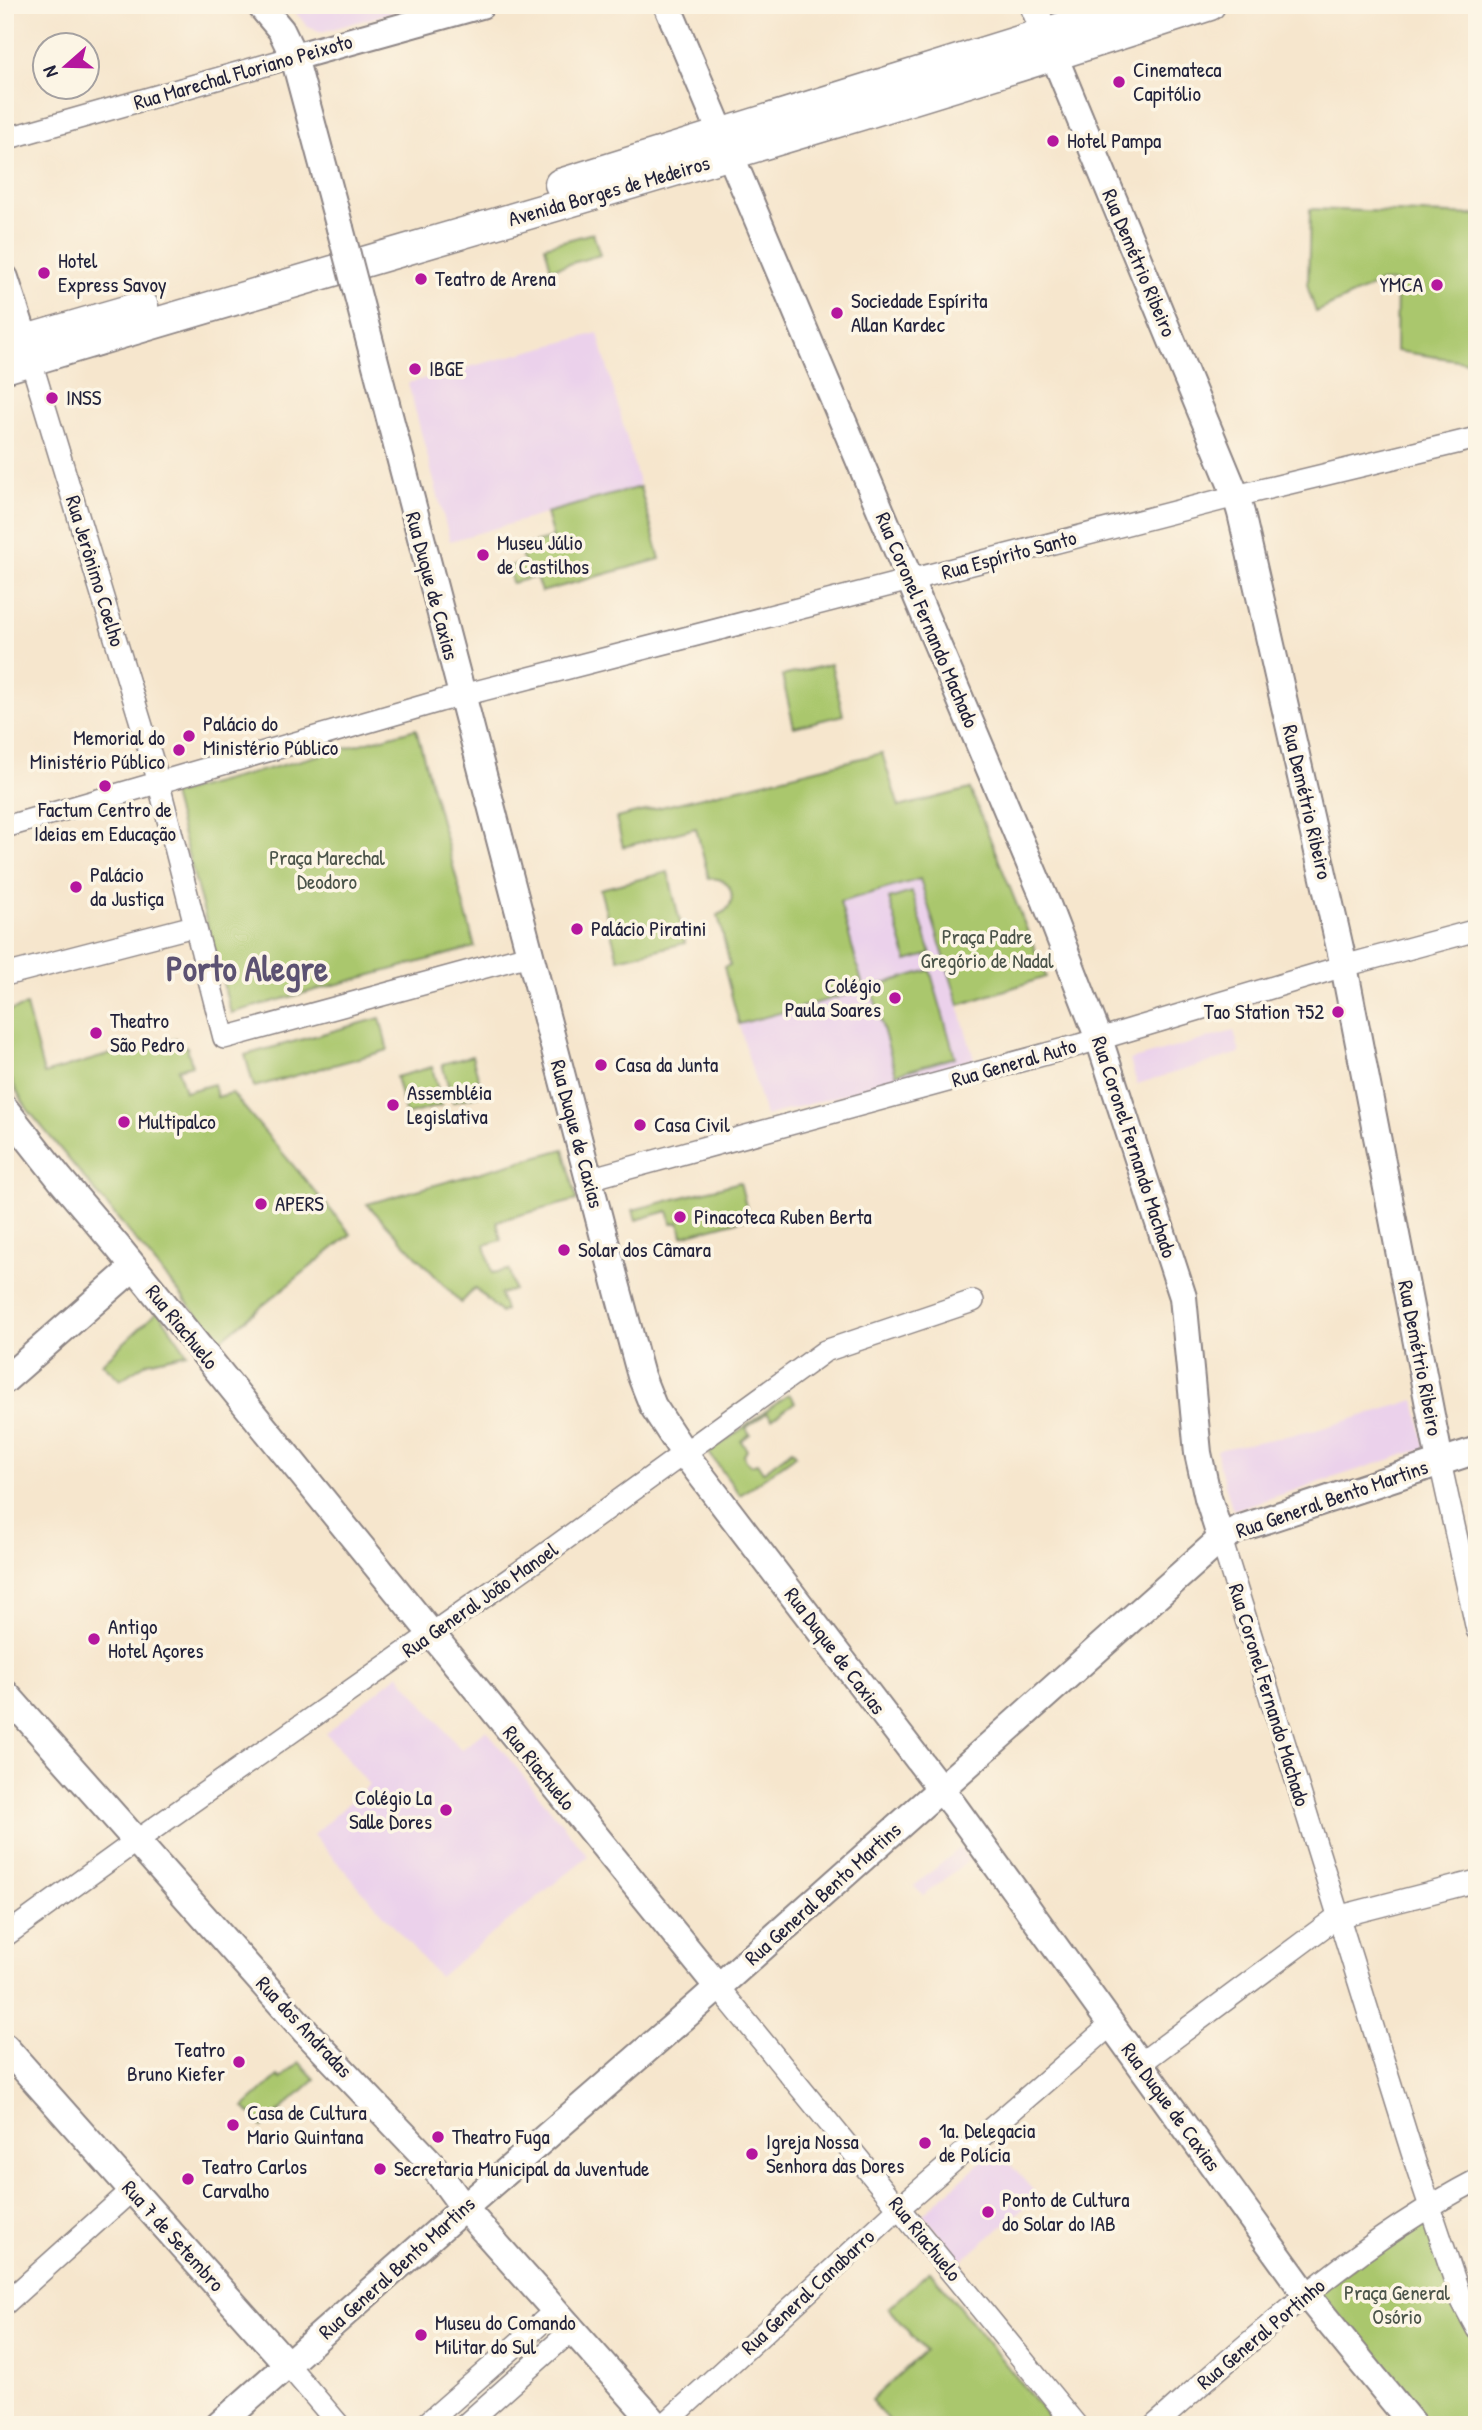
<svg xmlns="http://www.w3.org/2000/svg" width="1482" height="2430" viewBox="0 0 1482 2430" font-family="'Patrick Hand',sans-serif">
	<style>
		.built { fill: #ebd1eb }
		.green { fill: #aac76d; stroke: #667454; stroke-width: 2 }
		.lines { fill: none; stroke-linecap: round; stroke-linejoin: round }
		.minor-casing { stroke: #8c8484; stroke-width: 24 }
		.tertiary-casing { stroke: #8c8484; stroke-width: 30 }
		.secondary-casing { stroke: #8c8484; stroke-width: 33 }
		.minor { stroke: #fff; stroke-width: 21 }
		.tertiary { stroke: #fff; stroke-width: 26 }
		.secondary { stroke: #fff; stroke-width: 30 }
		.tertiary-bridge-casing { stroke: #8c8484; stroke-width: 30; stroke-linecap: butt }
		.tertiary-bridge { stroke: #fff; stroke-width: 26 }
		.poi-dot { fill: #b5179e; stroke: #fcf5e5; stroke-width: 2.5 }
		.labels { text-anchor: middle; stroke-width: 7; stroke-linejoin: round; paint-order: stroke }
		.poi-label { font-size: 21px; fill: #22223b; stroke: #fcf5e5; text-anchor: start }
		.street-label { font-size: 21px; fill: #22223b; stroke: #fcf5e5 }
		.park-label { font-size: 21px; fill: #4b544a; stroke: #fcf5e5 }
		.town-label { font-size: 35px; font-weight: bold; fill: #5c5272; stroke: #fcf5e5 }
	</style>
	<rect width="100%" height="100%" fill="#fcf5e5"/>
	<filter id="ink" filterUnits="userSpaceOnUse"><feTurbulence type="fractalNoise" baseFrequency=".0143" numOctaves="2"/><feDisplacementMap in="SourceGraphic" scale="14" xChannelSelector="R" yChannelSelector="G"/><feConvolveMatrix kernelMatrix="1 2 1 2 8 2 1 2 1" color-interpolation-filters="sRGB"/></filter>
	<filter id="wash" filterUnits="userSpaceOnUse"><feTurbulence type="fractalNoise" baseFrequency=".00686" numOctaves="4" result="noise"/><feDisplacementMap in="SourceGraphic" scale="28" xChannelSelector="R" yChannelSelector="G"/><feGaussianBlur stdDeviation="1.57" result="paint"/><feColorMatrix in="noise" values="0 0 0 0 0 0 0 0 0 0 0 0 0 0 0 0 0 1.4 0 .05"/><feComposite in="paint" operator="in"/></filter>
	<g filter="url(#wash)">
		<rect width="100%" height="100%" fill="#f6e6cd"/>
		<path class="built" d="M289,5H415L416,6L321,32L308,27Z
			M598,333L640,487L450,541L408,383Z
			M921,879L974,1059L765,1116L739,1024L763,1017L840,902Z
			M1234,1031L1240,1053L1137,1084L1130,1060Z
			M1415,1400L1425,1448L1233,1510L1219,1465L1217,1450L1316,1430Z
			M399,1674L461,1750L486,1730L588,1856L439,1977L313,1835L369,1785L326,1733Z
			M960,1848L969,1860L923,1896L914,1886Z
			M996,2148L1038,2196L961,2261L923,2214Z"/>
		<path class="green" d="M1310,209L1477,215V363L1396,351L1397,282H1381L1316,312L1308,288Z
			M593,233L600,255L551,269L545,246Z
			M640,487L660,559L541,592L536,577L512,583L508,567L524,563L519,547L553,538L546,513Z
			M831,664L843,715L794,727L782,676Z
			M416,729L475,947L231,1013L172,795Z
			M882,753L899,807L970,789L1046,977L959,1005L920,879L840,902L864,990L739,1024L724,967L730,965L718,915C741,907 733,874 709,879L696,828L623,847L616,818Z
			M668,872L685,943L618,959L600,889Z
			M912,892L931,954L907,961L889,899Z
			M930,970L955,1057L896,1074L871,987Z
			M26,1006L44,1074L128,1049L129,1052L176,1039L177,1042L187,1047L192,1065L178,1069L185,1092L214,1084L217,1097L232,1093L351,1234L219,1341L28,1110C2,1071 5,1057 5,1012Z
			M380,1018L388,1050L254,1087L245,1055Z
			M472,1056L483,1094L453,1102L442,1064Z
			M432,1067L442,1105L406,1115L396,1077Z
			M564,1149L577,1200L497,1221L501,1240L485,1245L492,1273L509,1270L514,1290L500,1294L505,1310L501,1313L475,1288L461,1303L367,1204Z
			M740,1182L749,1218L682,1236L679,1222L672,1224L668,1211L636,1220L633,1210Z
			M158,1311L187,1353L148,1362L120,1380L102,1363Z
			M789,1394L795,1402L772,1419L767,1413L746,1428L750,1434L741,1441L747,1450L744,1455L746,1461L751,1465L757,1463L763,1472L792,1450L796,1455L740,1495L709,1453Z
			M299,2062L315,2079L262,2127L244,2107L278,2076L281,2079Z
			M1426,2215L1464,2323L1477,2344V2425H1422L1314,2293Z
			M930,2271L1055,2425H892L871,2400L925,2351L888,2308Z"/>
	</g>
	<g filter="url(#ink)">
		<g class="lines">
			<g class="minor-casing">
				<path id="minor" d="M5,139L294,57
					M31,361L155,769L224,1038L529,955
					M5,827L440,701L1236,496L1477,438
					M5,975L194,926
					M589,1179L1079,1045L1344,966L1477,930
					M1440,1462L1477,1630
					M1221,1539L1415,2162L1461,2299L1477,2329
					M5,1936L136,1841L538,1559L825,1351L973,1301
					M718,1987L1076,2425
					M1141,2063L1337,1917L1477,1881
					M5,2304L132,2190
					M288,2365L339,2425
					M425,2425L556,2310
					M465,2425L573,2329
					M664,2425L899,2208L1112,2024
					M1155,2425C1256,2336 1356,2243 1477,2180"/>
			</g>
			<g class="tertiary-casing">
				<path id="tertiary" d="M260,5L281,30L294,57L340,228
					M667,5L1046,902L1099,1039L1183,1297L1198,1453L1208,1498L1221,1539
					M1033,5L1236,496L1241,513L1344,966L1440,1462
					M294,57L481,5
					M5,278L25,340
					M355,285L617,1287L641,1376L653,1406L684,1453L953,1805L1305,2293L1413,2425
					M5,1109L60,1179L117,1246L718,1987
					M5,1380L134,1267
					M5,1693L306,2032L431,2163L464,2208L657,2425
					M5,2047L288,2365
					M219,2425L464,2208L698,2005L1221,1539L1238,1529L1477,1450"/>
			</g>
			<g class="secondary-casing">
				<path id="secondary" d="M560,184L1135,5
					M5,346L143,306
					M5,368C407,247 811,136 1210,5"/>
			</g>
			<use href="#minor" class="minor"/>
			<use href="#tertiary" class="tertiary"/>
			<use href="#secondary" class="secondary"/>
			<g class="tertiary-bridge-casing">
				<path id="tertiary-bridge" d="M340,228L355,285"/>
			</g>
			<use href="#tertiary-bridge" class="tertiary-bridge"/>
		</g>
	</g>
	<g class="poi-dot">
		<circle cx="1119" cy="82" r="7"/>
		<circle cx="1053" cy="141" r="7"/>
		<circle cx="44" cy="273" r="7"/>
		<circle cx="421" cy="279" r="7"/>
		<circle cx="1437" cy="285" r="7"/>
		<circle cx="837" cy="313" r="7"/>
		<circle cx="415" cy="369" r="7"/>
		<circle cx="52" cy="398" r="7"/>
		<circle cx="483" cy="555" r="7"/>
		<circle cx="189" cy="736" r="7"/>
		<circle cx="179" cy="750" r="7"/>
		<circle cx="105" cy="786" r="7"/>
		<circle cx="76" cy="887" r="7"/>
		<circle cx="577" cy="929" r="7"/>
		<circle cx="895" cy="998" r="7"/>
		<circle cx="1338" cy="1012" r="7"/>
		<circle cx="96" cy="1033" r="7"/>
		<circle cx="601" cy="1065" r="7"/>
		<circle cx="393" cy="1105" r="7"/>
		<circle cx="124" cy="1122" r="7"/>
		<circle cx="640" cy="1125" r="7"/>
		<circle cx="261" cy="1204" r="7"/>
		<circle cx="680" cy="1217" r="7"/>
		<circle cx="564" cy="1250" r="7"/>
		<circle cx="94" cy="1639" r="7"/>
		<circle cx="446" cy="1810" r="7"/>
		<circle cx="239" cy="2062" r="7"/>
		<circle cx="233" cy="2125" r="7"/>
		<circle cx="438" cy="2137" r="7"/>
		<circle cx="925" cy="2143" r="7"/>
		<circle cx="752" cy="2154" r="7"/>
		<circle cx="380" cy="2169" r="7"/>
		<circle cx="188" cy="2179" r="7"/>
		<circle cx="988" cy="2212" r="7"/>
		<circle cx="421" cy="2335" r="7"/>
	</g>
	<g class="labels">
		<g class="poi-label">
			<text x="1133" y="77">Cinemateca<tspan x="1133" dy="24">Capitólio</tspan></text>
			<text x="1067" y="148">Hotel Pampa</text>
			<text x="58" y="268">Hotel<tspan x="58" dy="24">Express Savoy</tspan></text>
			<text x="435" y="286">Teatro de Arena</text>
			<text x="1423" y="292" text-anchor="end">YMCA</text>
			<text x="851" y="308">Sociedade Espírita<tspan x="851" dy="24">Allan Kardec</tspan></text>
			<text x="429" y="376">IBGE</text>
			<text x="66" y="405">INSS</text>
			<text x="497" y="550">Museu Júlio<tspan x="497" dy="24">de Castilhos</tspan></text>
			<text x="203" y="731">Palácio do<tspan x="203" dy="24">Ministério Público</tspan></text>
			<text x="165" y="745" text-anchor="end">Memorial do<tspan x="165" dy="24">Ministério Público</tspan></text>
			<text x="105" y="817" text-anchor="middle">Factum Centro de<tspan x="105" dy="24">Ideias em Educação</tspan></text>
			<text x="90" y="882">Palácio<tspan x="90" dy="24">da Justiça</tspan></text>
			<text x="591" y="936">Palácio Piratini</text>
			<text x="881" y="993" text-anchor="end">Colégio<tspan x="881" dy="24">Paula Soares</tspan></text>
			<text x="1324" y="1019" text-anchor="end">Tao Station 752</text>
			<text x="110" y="1028">Theatro<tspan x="110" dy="24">São Pedro</tspan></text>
			<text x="615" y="1072">Casa da Junta</text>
			<text x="407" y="1100">Assembléia<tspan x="407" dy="24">Legislativa</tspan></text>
			<text x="138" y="1129">Multipalco</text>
			<text x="654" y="1132">Casa Civil</text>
			<text x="275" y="1211">APERS</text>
			<text x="694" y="1224">Pinacoteca Ruben Berta</text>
			<text x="578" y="1257">Solar dos Câmara</text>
			<text x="108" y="1634">Antigo<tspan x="108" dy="24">Hotel Açores</tspan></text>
			<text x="432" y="1805" text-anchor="end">Colégio La<tspan x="432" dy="24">Salle Dores</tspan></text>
			<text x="225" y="2057" text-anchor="end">Teatro<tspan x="225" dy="24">Bruno Kiefer</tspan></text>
			<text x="247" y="2120">Casa de Cultura<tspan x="247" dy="24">Mario Quintana</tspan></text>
			<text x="939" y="2138">1a. Delegacia<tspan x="939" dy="24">de Polícia</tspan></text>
			<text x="452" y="2144">Theatro Fuga</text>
			<text x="766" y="2149">Igreja Nossa<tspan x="766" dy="24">Senhora das Dores</tspan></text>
			<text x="202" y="2174">Teatro Carlos<tspan x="202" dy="24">Carvalho</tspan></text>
			<text x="394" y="2176">Secretaria Municipal da Juventude</text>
			<text x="1002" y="2207">Ponto de Cultura<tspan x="1002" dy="24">do Solar do IAB</tspan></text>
			<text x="435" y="2330">Museu do Comando<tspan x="435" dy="24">Militar do Sul</tspan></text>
		</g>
		<g class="street-label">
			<text transform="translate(243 72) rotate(-16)" y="7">Rua Marechal Floriano Peixoto</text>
			<text transform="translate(609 191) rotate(-16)" y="7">Avenida Borges de Medeiros</text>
			<text transform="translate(1139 263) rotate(67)" y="7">Rua Demétrio Ribeiro</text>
			<text transform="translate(1009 555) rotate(-15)" y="7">Rua Espírito Santo</text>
			<text transform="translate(95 571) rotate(73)" y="7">Rua Jerônimo Coelho</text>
			<text transform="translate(432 586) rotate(75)" y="7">Rua Duque de Caxias</text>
			<text transform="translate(927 620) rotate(67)" y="7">Rua Coronel Fernando Machado</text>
			<text transform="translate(1307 802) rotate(77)" y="7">Rua Demétrio Ribeiro</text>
			<text transform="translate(1014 1063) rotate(-16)" y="7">Rua General Auto</text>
			<text transform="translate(577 1134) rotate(75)" y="7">Rua Duque de Caxias</text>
			<text transform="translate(1134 1147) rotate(72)" y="7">Rua Coronel Fernando Machado</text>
			<text transform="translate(182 1327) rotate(51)" y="7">Rua Riachuelo</text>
			<text transform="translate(1420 1358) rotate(79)" y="7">Rua Demétrio Ribeiro</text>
			<text transform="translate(1332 1499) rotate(-19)" y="7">Rua General Bento Martins</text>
			<text transform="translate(480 1600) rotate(-35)" y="7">Rua General João Manoel</text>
			<text transform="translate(835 1651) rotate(53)" y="7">Rua Duque de Caxias</text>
			<text transform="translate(1269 1695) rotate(73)" y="7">Rua Coronel Fernando Machado</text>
			<text transform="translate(539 1768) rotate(51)" y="7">Rua Riachuelo</text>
			<text transform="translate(823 1894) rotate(-42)" y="7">Rua General Bento Martins</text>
			<text transform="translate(304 2027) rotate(47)" y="7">Rua dos Andradas</text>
			<text transform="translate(1171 2107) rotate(54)" y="7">Rua Duque de Caxias</text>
			<text transform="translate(173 2236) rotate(48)" y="7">Rua 7 de Setembro</text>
			<text transform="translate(925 2239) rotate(51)" y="7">Rua Riachuelo</text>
			<text transform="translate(397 2268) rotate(-42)" y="7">Rua General Bento Martins</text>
			<text transform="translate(808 2292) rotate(-43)" y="7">Rua General Canabarro</text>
			<text transform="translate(1261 2334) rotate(-40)" y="7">Rua General Portinho</text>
		</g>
		<g class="park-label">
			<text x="327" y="865">Praça Marechal<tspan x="327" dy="24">Deodoro</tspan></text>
			<text x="987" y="944">Praça Padre<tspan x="987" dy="24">Gregório de Nadal</tspan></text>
			<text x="1397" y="2300">Praça General<tspan x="1397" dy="24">Osório</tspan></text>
		</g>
		<g class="town-label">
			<text x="247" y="981">Porto Alegre</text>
		</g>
	</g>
	<rect width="1482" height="2430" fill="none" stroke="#fcf5e5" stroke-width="28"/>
	<g transform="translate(66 66) rotate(250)"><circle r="33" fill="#fcf5e5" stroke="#a5a1a1" stroke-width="2"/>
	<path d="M0-5L12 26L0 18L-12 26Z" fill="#b5179e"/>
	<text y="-10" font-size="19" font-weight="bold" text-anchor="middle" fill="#22223b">N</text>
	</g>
</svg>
